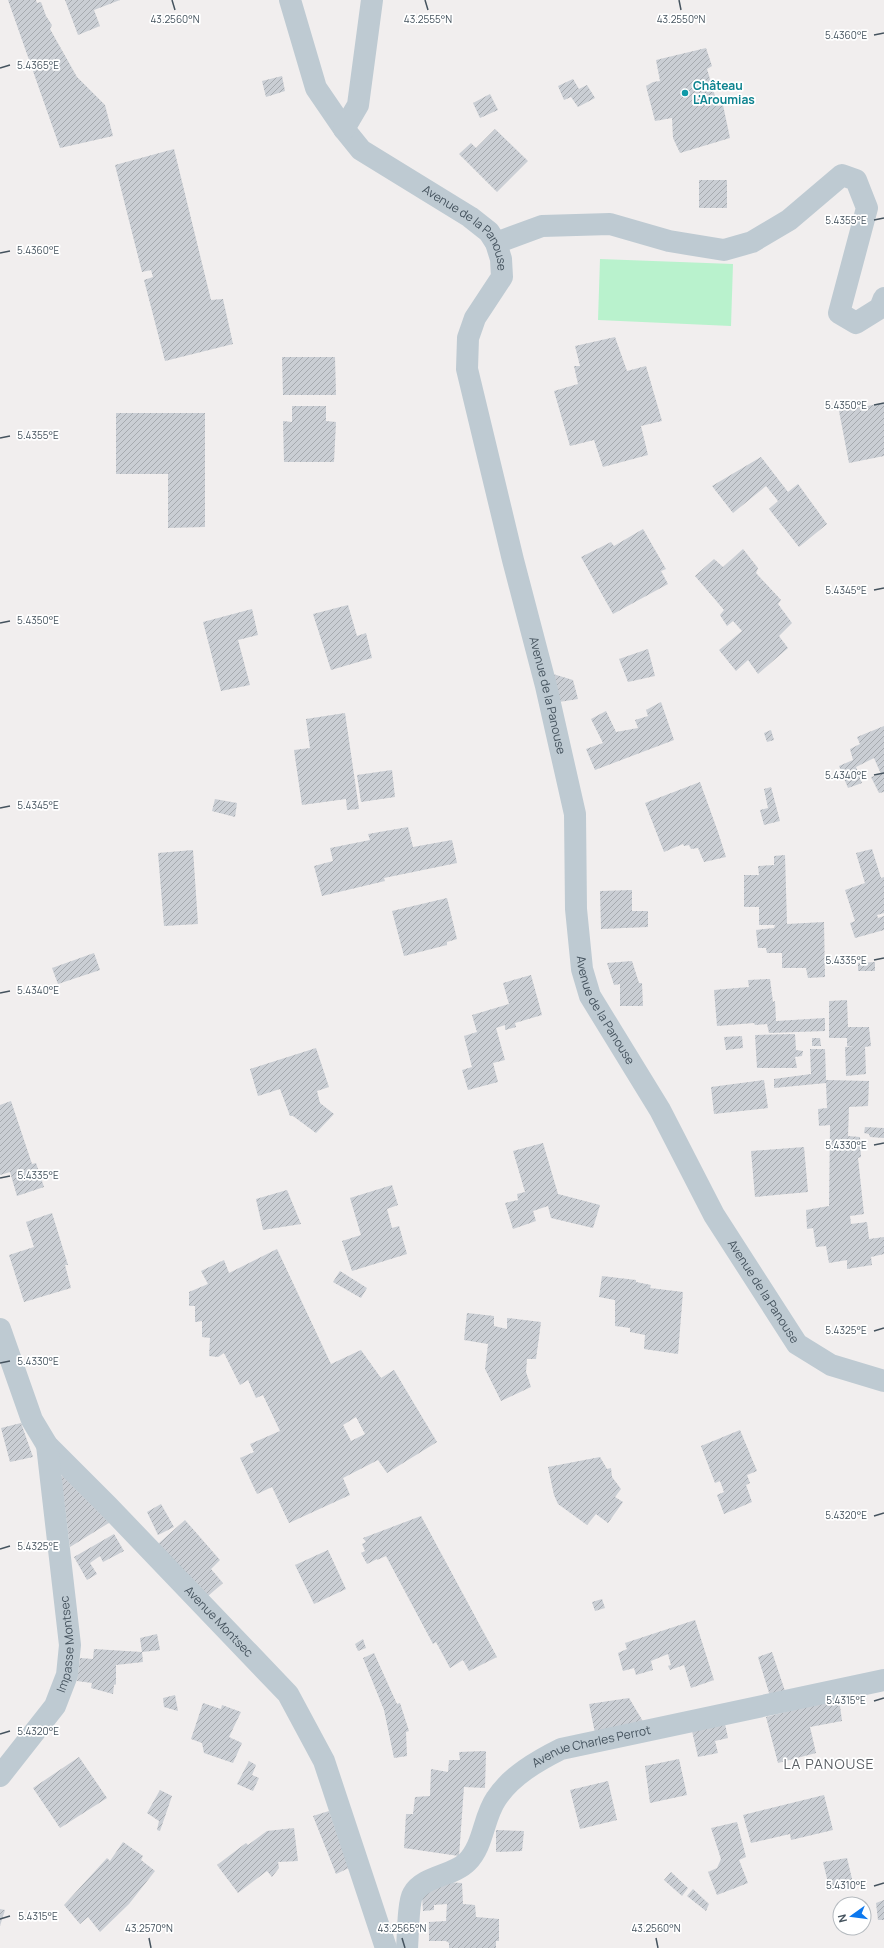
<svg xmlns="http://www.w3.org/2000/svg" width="884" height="1948" viewBox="0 0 884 1948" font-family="Manrope,sans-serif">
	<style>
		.pitch { fill: #b9f2cd }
		.building { fill: url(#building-hatch); fill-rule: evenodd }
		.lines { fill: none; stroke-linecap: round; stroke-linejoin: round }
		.minor { stroke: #becad2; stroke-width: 22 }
		.ticks { fill: none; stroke: #45535e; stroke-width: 1.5 }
		.culture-dot { fill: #0f9aa8; stroke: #fff; stroke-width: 1.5 }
		.labels { text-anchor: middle; stroke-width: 3.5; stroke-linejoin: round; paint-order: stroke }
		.culture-label { font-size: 12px; font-weight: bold; fill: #0d838f; stroke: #fff; text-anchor: start }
		.street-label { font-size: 12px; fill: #45535e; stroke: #fff }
		.quarter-label { font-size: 14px; letter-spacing: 1px; fill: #5b5f64; stroke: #fff }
		.ticks-label { font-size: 10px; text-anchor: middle; fill: #45535e; stroke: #fff; stroke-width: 3.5; stroke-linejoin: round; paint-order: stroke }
	</style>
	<defs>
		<pattern id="building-hatch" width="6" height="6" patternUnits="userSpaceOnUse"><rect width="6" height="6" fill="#caced4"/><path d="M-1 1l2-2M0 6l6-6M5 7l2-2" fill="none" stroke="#a6aaaf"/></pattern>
	</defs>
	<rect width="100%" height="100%" fill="#f1eeee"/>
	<path class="pitch" d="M600,259L733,264L731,326L598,320Z"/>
	<path class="building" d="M8,0H36L37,3L41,2L46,16L52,25L50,29L77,77L105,105L113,136L60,148Z
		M65,0H120L94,10L100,26L78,35Z
		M706,48L712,66L707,69L718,106L723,105L730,138L680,153L673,138L672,118L655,121L646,86L653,82L660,81L656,60Z
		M282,76L285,91L266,97L262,81Z
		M573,79L579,89L587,85L595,98L578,107L571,97L564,100L558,86Z
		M490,94L498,110L480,118L473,103Z
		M495,129L528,161L497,192L459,154L471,143L476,148Z
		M174,149L211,300L223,299L233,344L165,361L144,280L153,277L151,270L142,272L115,165Z
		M699,180H727V208H699Z
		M615,337L627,371L646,366L662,421L641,426L648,455L603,467L594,440L570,446L554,391L578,384L574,366H580L575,346Z
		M282,357H335L336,395H283Z
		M884,403V456L849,463L839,411Z
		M292,406H326V421L336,422L334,462H284L283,421L292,422Z
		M116,413H205V527L168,528V474H116Z
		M761,457L788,492L798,484L827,524L799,547L769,509L778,501L766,486L733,513L712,486Z
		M643,529L666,569L661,571L668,584L613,614L581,557L611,542L614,546Z
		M743,549L758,568L756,573L781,600L778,604L792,623L779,636L788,648L758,674L748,660L736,671L719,650L742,631L733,621L727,626L720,615L724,610L695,576L714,559L723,567Z
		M348,605L357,636L366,633L372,658L331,670L313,614Z
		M252,609L258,635L238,640L250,685L221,691L203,622Z
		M648,649L655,676L628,682L619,659Z
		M553,674L573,680L578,699L559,702Z
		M661,702L674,740L595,770L586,749L603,743L591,719L606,711L616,732L638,728L635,720L648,716L646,710Z
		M345,713L359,809L347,810L346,799L302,805L294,750L310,748L306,719Z
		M884,726V792L879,793L871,777L881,774L874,758L856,767L862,783L848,788L839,766L853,760L850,749L860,744L857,737Z
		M771,730L774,740L767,742L764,733Z
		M392,770L395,797L361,802L357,775Z
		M700,782L718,832L726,857L704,862L698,848L691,849L689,845L684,846L683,844L664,852L645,803Z
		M771,787L780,821L764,825L760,810L768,808L764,789Z
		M215,799L237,803L235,817L212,811Z
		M408,827L413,847L452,840L457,863L384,878L385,881L322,896L314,866L333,861L330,848L370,840L368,834Z
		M872,849L881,878L884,877V913L877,915L878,918L884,916V930L855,938L850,923L855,921L845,890L865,883L856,853Z
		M193,850L198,924L164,926L158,853Z
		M785,855L787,924L824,922L825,977L808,978L806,968H782V953H767L766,948H758L756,930L774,928L775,925H759V907H744V875H759L758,866L774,865V856Z
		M632,890V911H648V927L601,929L600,891Z
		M447,898L457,939L447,942V945L404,956L392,911Z
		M94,953L100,970L58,984L52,968Z
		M632,961L639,983H642L643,1006H620V984L614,985L607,963Z
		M875,962V971H858V963Z
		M531,975L542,1015L515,1023L516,1027L505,1030V1025L496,1028L505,1060L493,1063L498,1082L468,1090L462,1070L472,1067L464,1036L477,1032L472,1015L509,1004L503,983Z
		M770,979L773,1002L775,1001L776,1021L825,1018V1031L769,1033L767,1024L755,1025L754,1023L717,1026L714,990L749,987L748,980Z
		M847,1000L848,1027H869L871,1046L865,1047L866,1074L846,1076L845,1047L854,1046H847V1038H829V1001Z
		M795,1034L796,1050L803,1051L802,1056L795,1057L797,1068H757L755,1035Z
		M742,1036L743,1048L726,1050L724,1037Z
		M812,1038H820L821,1046H812Z
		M316,1048L329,1087L317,1091L320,1103L334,1114L316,1133L293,1116H290L280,1089L258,1096L250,1069Z
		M810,1049H825L826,1080L869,1081L868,1106L849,1107L848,1136L860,1137L861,1157L858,1158L864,1214L850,1216L851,1224L867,1222L869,1239L884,1237V1254L871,1257L872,1265L847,1269V1260L829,1263L826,1246L816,1247L813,1228L807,1229L806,1210L829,1206L830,1125L819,1126L818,1109L827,1108L826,1083L774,1088V1079L811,1074Z
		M764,1080L768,1108L714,1114L711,1087Z
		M11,1101L32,1164L36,1163L44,1187L17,1196L10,1172L0,1175V1105Z
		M865,1127L884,1128V1138L870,1137L869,1134L864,1133Z
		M543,1143L558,1194L600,1205L593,1228L551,1218L548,1206L533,1211L536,1221L513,1229L505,1203L518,1200L517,1194L525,1192L513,1151Z
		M804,1147L808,1192L755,1197L751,1151Z
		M392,1185L398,1205L387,1209L392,1228L399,1226L407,1254L352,1271L342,1241L361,1235L350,1198Z
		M287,1190L301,1224L263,1230L256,1199Z
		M52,1213L68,1265H65L71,1288L24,1302L9,1255L34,1247L26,1222Z
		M277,1249L331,1364L361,1350L381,1378L394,1370L437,1442L387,1473L378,1460L343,1478L350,1495L289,1523L272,1487L257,1494L240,1458L254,1452L250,1444L280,1431L263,1395L256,1398L248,1380L240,1385L224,1353L218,1357L209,1356L210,1338L202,1337V1321L195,1322V1306H189V1292L208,1284L201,1271L224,1260L229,1273ZM356,1417L365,1434L351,1441L343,1425Z
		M340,1271L367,1288L361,1298L333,1282Z
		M602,1276L636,1280V1282L651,1285L650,1288L683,1292L678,1354L644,1349L645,1335L630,1332V1328L615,1326V1300L599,1297Z
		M467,1313L494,1316V1326L507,1329V1318L541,1322L536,1359H527L526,1372L531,1387L501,1401L485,1369L488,1344L464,1340Z
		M21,1423L33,1457L10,1462L1,1428Z
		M740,1430L757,1471L747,1475L750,1483L746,1485L752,1502L724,1514L717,1495L724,1492L720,1481L715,1483L701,1446Z
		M600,1457L607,1469L611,1468L612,1477L621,1489L615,1497L623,1502L608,1523L596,1514L587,1525L558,1504L554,1495L548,1467Z
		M65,1474L112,1521L70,1547L61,1476Z
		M161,1504L174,1527L158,1535L147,1512Z
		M421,1516L497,1657L469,1671L463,1660L450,1668L436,1642L433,1644L386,1556L377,1560V1559L367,1564L361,1553L365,1551L362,1544L366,1542L363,1538Z
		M185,1520L220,1560L211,1569L223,1583L208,1596L158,1544Z
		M114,1534L124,1551L103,1562L100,1556L90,1563L97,1574L87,1580L74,1557Z
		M328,1550L346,1589L314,1604L295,1565Z
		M602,1599L605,1608L595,1611L592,1602Z
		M695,1620L714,1680L691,1688L684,1665L670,1670L668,1666L671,1665L668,1654L651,1661L653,1670L636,1675L634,1668L623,1671L618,1653L627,1649L625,1643Z
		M157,1634L160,1650L142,1652L140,1638Z
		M363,1639L366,1648L358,1651L355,1644Z
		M94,1649L142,1652L143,1662L116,1665V1684L114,1685L113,1694L91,1688L92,1683L77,1681L80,1658L93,1659Z
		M772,1652L786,1694L770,1696L758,1657Z
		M374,1653L397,1704L400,1703L409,1731L406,1732L407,1756L394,1758L384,1710L363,1658Z
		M175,1695L178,1711L164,1707L163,1698Z
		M629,1698L644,1723L595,1733L589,1704Z
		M839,1698L842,1721L810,1727L816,1753L778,1763L766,1717Z
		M203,1703L221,1709L222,1705L241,1712L229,1737L242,1743L233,1763L204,1753L202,1743L191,1739Z
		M725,1724L728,1738L715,1741L718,1753L698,1757L692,1731Z
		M485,1751L486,1752L485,1788L464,1787L459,1856L404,1848L406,1814H413L415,1797L430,1796L431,1769L448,1772L449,1760H460L459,1752Z
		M79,1757L107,1798L60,1828L33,1788Z
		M679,1759L687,1795L650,1803L645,1766Z
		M249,1761L256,1765L252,1775L259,1778L253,1791L237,1784Z
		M608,1781L617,1820L580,1829L570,1790Z
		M160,1790L172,1796L160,1831L157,1830L159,1821L147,1813Z
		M824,1795L833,1830L791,1840L790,1834L751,1843L743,1815Z
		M329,1811L349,1868L336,1874L313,1816Z
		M737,1822L746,1857L739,1860L748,1883L717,1895L708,1872L717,1868L721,1859L711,1828Z
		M294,1828L298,1861L278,1862L279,1868L272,1877L267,1871L238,1893L217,1865L246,1843L248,1845L267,1831Z
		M496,1830L524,1831L522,1851L496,1852Z
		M123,1842L143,1856L141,1860L155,1871L129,1904L100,1932L88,1917L80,1924L64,1905L107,1858L110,1861Z
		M847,1858L853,1883L829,1887L823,1862Z
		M671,1872L688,1888L682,1896L664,1880Z
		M443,1882L462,1883L463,1904L475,1905L476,1917L499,1919V1941H496V1948H449V1943L446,1941H429V1922L446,1921L447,1904L434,1905V1910L423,1911L422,1896Z
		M693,1889L709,1904L706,1911L687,1896Z
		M884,1900V1920H878L876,1903Z
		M0,1909L5,1910L0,1926Z"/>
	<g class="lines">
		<g class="minor">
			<path id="s1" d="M290,0L316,88L344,129L361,150L470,217L489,232L496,243L501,259L502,277L475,318L468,338L467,369L513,560L546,686L575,814L576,909L582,969L590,996L660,1110L714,1215L797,1344L831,1365L884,1381"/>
			<path d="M344,129L358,105L372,0"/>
			<path d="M496,243L542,226L610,224L669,241L724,250L752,242L789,220L842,175L856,180L867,208L839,313L856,323L880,308L884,298"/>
			<path id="s2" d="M0,1329L32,1420L47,1445L108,1506L288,1694L324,1761L386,1948"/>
			<path id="s3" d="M0,1776L55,1706L67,1675L70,1645L47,1445"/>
			<path id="s4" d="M407,1948C408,1937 408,1902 413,1894C423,1876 453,1876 467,1862C484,1845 483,1818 496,1799C511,1776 537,1761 561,1749L884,1680"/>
		</g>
	</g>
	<path class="ticks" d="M172,0L175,10M425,0L428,10M679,0L681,10M874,35L884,33M0,68L10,65M874,220L884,218M0,253L10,251M874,405L884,403M0,438L10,436M874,590L884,588M0,623L10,621M874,775L884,773M0,808L10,806M874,960L884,958M0,993L10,991M874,1145L884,1143M0,1178L10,1176M874,1331L884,1328M0,1363L10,1361M874,1516L884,1513M0,1549L10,1546M874,1701L884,1698M0,1734L10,1731M874,1886L884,1883M0,1919L10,1916M149,1938L151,1948M402,1938L405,1948M656,1938L658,1948"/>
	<circle class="culture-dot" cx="685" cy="93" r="4"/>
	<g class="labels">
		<g class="culture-label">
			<text x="693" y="90">Château<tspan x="693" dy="14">L'Aroumias</tspan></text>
		</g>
		<g class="street-label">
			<text dy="4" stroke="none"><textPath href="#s1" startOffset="302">Avenue de la Panouse</textPath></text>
			<text dy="4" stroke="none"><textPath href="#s1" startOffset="806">Avenue de la Panouse</textPath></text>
			<text dy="4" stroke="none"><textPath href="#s1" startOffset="1130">Avenue de la Panouse</textPath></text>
			<text dy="4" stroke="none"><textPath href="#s1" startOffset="1454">Avenue de la Panouse</textPath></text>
			<text dy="4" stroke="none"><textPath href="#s2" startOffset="372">Avenue Montsec</textPath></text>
			<text dy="4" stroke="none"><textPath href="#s3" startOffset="153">Impasse Montsec</textPath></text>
			<text dy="4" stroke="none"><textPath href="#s4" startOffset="301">Avenue Charles Perrot</textPath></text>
		</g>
		<g class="quarter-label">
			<text x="829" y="1769">LA PANOUSE</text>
		</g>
	</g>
	<g class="ticks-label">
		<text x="175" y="23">43.2560°N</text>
		<text x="428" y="23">43.2555°N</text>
		<text x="681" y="23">43.2550°N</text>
		<text x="846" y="39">5.4360°E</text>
		<text x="38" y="69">5.4365°E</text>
		<text x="846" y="224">5.4355°E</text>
		<text x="38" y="254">5.4360°E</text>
		<text x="846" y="409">5.4350°E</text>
		<text x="38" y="439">5.4355°E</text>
		<text x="846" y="594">5.4345°E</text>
		<text x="38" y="624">5.4350°E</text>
		<text x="846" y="779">5.4340°E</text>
		<text x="38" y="809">5.4345°E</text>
		<text x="846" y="964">5.4335°E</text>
		<text x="38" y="994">5.4340°E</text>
		<text x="846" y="1149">5.4330°E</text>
		<text x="38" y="1179">5.4335°E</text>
		<text x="846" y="1334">5.4325°E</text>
		<text x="38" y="1365">5.4330°E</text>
		<text x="846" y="1519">5.4320°E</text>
		<text x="38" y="1550">5.4325°E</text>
		<text x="846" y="1704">5.4315°E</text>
		<text x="38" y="1735">5.4320°E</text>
		<text x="846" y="1889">5.4310°E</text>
		<text x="38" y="1920">5.4315°E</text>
		<text x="149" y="1932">43.2570°N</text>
		<text x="402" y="1932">43.2565°N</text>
		<text x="656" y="1932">43.2560°N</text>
	</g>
	<g transform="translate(852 1916) rotate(256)"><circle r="19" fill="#ffffff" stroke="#b5babf"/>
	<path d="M0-3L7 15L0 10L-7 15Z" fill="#0c78ee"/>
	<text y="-6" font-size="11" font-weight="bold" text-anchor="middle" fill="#45535e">N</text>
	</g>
</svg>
